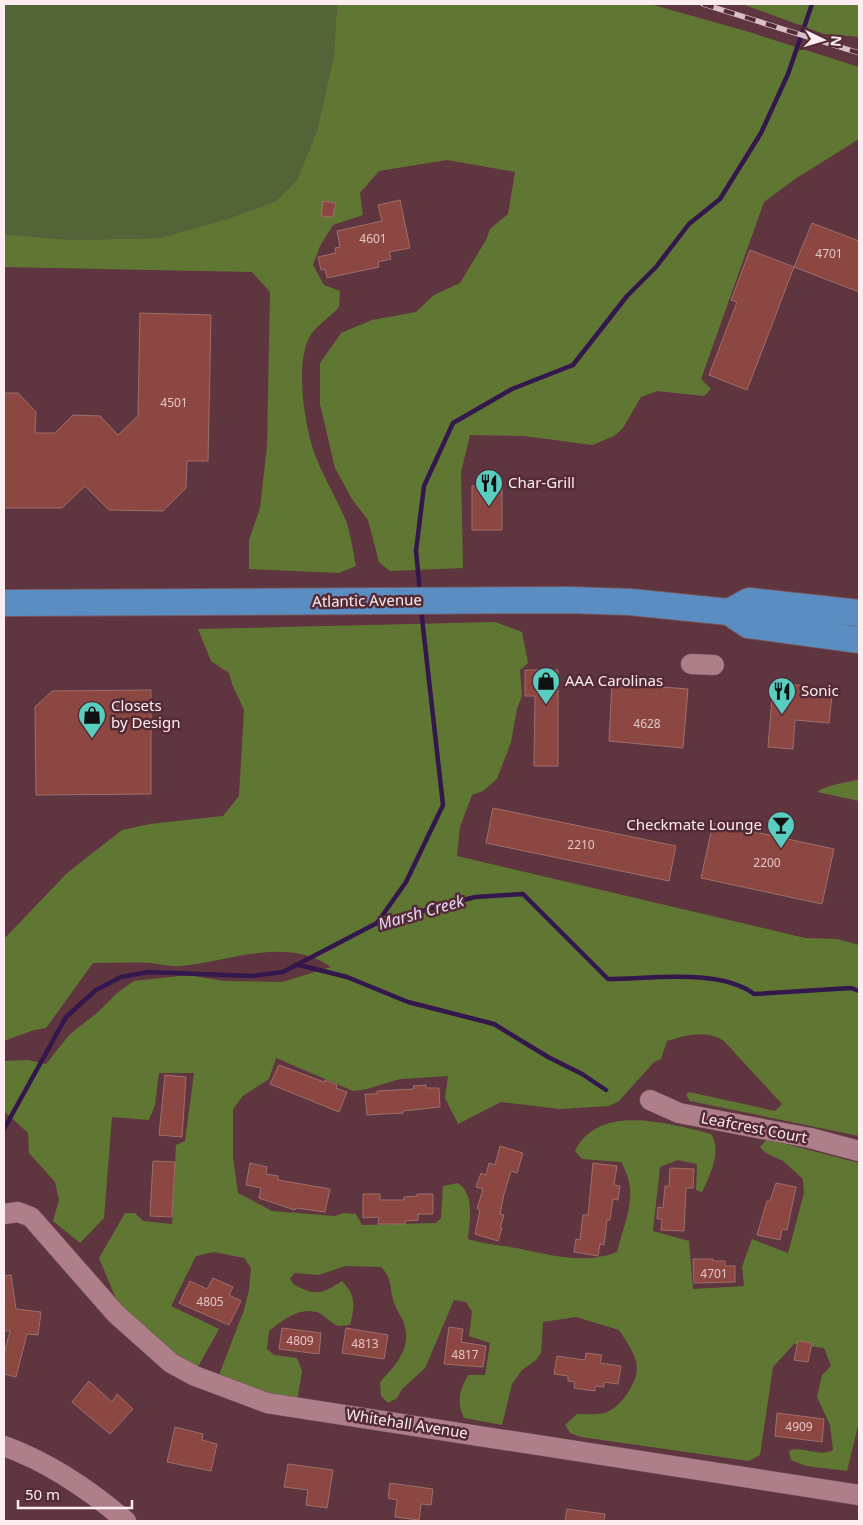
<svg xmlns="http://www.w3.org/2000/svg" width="863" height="1525" viewBox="0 0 863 1525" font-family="'Noto Sans',sans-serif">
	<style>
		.green { fill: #546439 }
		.forest { fill: #607734 }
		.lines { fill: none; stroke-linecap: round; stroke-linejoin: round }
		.stream { stroke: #33174d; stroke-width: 4.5 }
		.building { fill: #8d4742; stroke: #9e6f6a }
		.minor-casing { stroke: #77575f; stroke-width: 21 }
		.major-casing { stroke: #77575f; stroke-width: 28 }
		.minor { stroke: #af7f89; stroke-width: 20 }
		.major { stroke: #5a8dc1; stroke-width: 26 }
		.rail-casing { stroke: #d8c2c7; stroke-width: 5.5 }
		.rail { stroke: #542b35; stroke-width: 4; stroke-dasharray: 11; stroke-linecap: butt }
		.labels { text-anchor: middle; stroke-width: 5; stroke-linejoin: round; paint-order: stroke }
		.number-label { font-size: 12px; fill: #e1c4c4 }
		.poi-label { font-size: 15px; fill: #fdedf0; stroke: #542b35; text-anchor: start }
		.street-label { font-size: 15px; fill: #fdedf0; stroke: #542b35 }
		.water-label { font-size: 16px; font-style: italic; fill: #e8d8fc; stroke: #542b35 }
	</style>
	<rect width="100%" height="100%" fill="#5f363f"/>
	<path class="green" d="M4,4H337L334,55L317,131L297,180L276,201L230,218L160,238L71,240L4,234Z"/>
	<path class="forest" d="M337,4H650L749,32L859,67V139L795,179L764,202L701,379L711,389L704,396L657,391L641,397L623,428L614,436L592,445L524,436L470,435L461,472L463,568L390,571L379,562L368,520L352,499L335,468L320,404V363L341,333L372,320L416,312L434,295L460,283L486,240L490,229L508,214L515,172L447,160L379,171L360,193L363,215L333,225L320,246L313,265L324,285L340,291L339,307C331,316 319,324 312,333C293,359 305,427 315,455C324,478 337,499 346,521C351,535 353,551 356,566L339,573L249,569V540L260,508L267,446L270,292L252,272L4,267V234L71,240L160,238L230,218L276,201L297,180L317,131L334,55Z
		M742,4H859V37L824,34Z
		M495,622L522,632L528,663L520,670L522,696L517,709L511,742L497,779L483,791L472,795L460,827L457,856L805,938L837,939L859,945V1136L690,1101L686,1095L689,1092L775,1111L782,1104L723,1040C704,1030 687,1035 667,1041L661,1059L654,1062L619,1101L609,1106L560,1109L501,1102L458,1124L445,1098L448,1076L400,1079L367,1089L353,1091L276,1058L269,1079L243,1096L233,1109V1158L238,1193L272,1211L335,1216L344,1213L356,1214L362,1225L436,1223L441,1218L443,1186L458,1183C476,1196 469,1220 468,1239C480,1243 491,1244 503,1246C541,1251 578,1267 617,1252C625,1219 640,1194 621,1162L582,1159L575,1151C599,1102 670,1124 711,1134C722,1150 710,1176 702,1192L696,1190L697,1164L678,1160L660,1167L653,1231L689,1241L693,1289L744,1286L742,1267L752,1239L788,1253L804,1193L803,1179L783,1161L766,1153L760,1147L767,1139L859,1163V1422L847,1471L806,1466L791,1460L789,1451C802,1445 819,1458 833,1450L830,1425L817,1397L822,1375L831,1366L824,1348L794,1344L773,1367L760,1455L749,1461L581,1437L570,1433L565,1425L577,1414C586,1414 595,1415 604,1413C619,1410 637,1383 637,1369C637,1355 626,1341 619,1330L576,1317L543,1322L541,1353L536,1360L522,1370L512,1384L502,1425L464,1418C456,1402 460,1390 468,1375H485L490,1343L469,1336L472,1312L466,1302L454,1300L425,1368L402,1389L397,1398L388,1403L381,1396L380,1382C396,1365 412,1348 404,1324C402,1316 396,1310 394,1303C389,1288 393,1279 381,1267L345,1266L319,1275L295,1273L290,1278L293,1284C315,1296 321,1295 342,1281C356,1296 355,1305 350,1325L338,1326C331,1323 325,1316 319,1313C300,1306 283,1320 269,1331L267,1349L274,1355L297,1358L302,1371L297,1401L251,1392L219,1375L244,1310L249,1290L251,1268L244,1258L214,1252L196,1256L171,1306L219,1329L198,1367L156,1342L117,1301L99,1258L125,1213H135L143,1221L172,1224L176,1145L185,1141L194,1073H159L155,1105L149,1120L112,1117L104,1218L80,1243L53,1221L59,1200L55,1182L29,1153L28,1133L5,1112L4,1061L28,1060L46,1064L70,1034L97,1013L117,993L134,981L188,975L224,981L282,982L331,967C286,936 231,961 181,966C171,967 161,964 151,963C132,962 112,963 93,963L46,1028L34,1030L4,1041V939L67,873L122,830L150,824L223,816L239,796L244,710L232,684L229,673L211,661L198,629Z
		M859,779V801L817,792C830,783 844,784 859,779Z"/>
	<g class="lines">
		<path class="stream" d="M420,592L416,551L424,486L453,423L512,389L573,365L627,296L656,267L689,224L720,199L761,133L788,74L812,4
			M377,923L406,882L443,805L421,609
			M299,965L347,977L408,1002L494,1024L548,1057L582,1074L606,1090
			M4,1129L66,1017L96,990L121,977L148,972L252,976L283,972L377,923L475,897L523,894L608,979C650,979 719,968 754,994L851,988L859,991"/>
	</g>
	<path class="building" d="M400,200L410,248L389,252L391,259L378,262L379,267L327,278L325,269L321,270L318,257L336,253L335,248L340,247L337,231L382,221L378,205Z
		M323,201L336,203L333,217L321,216Z
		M812,223L859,241V292L794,267Z
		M750,250L794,267L747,390L709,375L737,302L731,300Z
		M140,313L211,315L208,461H187L186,488L163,511L109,510L85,486L62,508H4V393H18L36,412L35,433H55L73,415L100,416L118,435L138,416Z
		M502,485V530H472V486Z
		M525,670H558V766H534L535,696H525Z
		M612,683L688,689L683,748L609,741Z
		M789,684L802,686L801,693L832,695L829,723L795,720L793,749L768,747L773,686L784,687Z
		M151,690V794L36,795L35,707L52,691Z
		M493,808L676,846L669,881L486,843Z
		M713,823L834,849L822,904L701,878Z
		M279,1065L324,1082L325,1080L337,1085L336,1088L347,1092L339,1112L270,1084Z
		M165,1075L186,1077L182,1137L159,1135Z
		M426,1085V1088H439L440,1107L403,1111V1113L367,1115L365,1094H377V1091L414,1089L413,1086Z
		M500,1146L523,1153L517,1173L511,1171L504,1194L500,1214L504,1215L500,1228H502L498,1241L475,1234L480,1210L477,1209L483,1189L476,1187L481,1173L486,1175L489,1163L495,1165Z
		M153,1161L175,1162L172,1217L150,1216Z
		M250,1163L267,1167L266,1174L278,1176V1180L330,1189L325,1212L296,1208L295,1210L259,1198L261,1188L246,1185Z
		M593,1163L617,1166L614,1185L620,1186L618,1200L613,1199L610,1220H607L604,1245L600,1244L598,1256L574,1252L576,1239L580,1240L583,1215H588Z
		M670,1168L694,1169L693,1188H686L684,1231L661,1230L662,1219H657L658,1207L663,1208L665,1186H669Z
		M776,1183L796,1187L787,1230L782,1229L780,1240L757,1235L767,1201H770Z
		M363,1194H380V1200H404V1197L417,1196V1194H433V1214H418V1220L405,1221V1224H378L379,1217L363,1218Z
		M693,1259H713V1261H725V1266H735V1282L694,1283Z
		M11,1275L16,1309L41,1312L38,1335L27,1334L16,1377L4,1374V1354L10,1331H4V1276Z
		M213,1278L233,1287L229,1295L241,1301L229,1325L179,1303L190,1281L207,1289Z
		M449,1327L463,1329L461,1342L486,1346L483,1367L444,1364Z
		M282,1328L321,1333L319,1354L279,1349Z
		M346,1328L388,1335L384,1359L342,1353Z
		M798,1341L812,1343L808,1362L794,1360Z
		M586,1353L602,1355L600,1363L621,1366L618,1384L604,1382V1387L595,1386V1391L574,1388L575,1382L568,1381V1376L554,1374L557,1356L585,1360Z
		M89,1381L112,1402L117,1394L133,1409L110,1434L72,1402Z
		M777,1413L824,1419L822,1442L775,1436Z
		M175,1427L203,1434L202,1440L217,1444L211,1471L167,1462Z
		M288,1464L333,1470L327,1508L306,1505L308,1490L284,1487Z
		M390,1483L433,1489L431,1505L421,1504L419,1520L395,1517L397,1500L388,1498Z
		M567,1509L605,1514L604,1521H565Z"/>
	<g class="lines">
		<g class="minor-casing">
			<path id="minor" d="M691,664L714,665
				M650,1100L679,1113L810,1138L859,1151
				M4,1214L18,1212L31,1217L116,1314L171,1363L195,1376L267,1403L859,1495
				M4,1446C48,1462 91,1491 126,1521"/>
		</g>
		<g class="major-casing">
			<path id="major" d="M4,603L569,600L630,602L729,612L748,625L859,640
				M729,612L749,601L859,613"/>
		</g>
		<use href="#minor" class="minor"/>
		<use href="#major" class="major"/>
		<g class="rail-casing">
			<path id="rail" d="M703,4L859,53"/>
		</g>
		<use href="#rail" class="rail"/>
	</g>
	<defs>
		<g id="restaurant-pin" transform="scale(1.4375)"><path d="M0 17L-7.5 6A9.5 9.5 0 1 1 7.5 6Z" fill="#58cec0" stroke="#542b35"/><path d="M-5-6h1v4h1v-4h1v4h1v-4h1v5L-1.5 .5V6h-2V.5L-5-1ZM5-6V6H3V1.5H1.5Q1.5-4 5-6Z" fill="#111"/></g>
		<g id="shop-pin" transform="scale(1.4375)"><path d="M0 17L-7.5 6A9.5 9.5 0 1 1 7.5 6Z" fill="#58cec0" stroke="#542b35"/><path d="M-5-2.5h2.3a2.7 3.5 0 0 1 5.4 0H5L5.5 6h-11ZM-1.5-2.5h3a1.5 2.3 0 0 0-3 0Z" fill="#111"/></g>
		<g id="bar-pin" transform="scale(1.4375)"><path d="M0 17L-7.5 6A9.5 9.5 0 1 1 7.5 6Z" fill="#58cec0" stroke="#542b35"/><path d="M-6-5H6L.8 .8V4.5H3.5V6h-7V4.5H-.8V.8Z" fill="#111"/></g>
	</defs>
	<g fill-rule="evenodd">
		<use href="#restaurant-pin" x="489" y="483"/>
		<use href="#shop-pin" x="546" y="681"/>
		<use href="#restaurant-pin" x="782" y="691"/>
		<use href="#shop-pin" x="92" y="715"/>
		<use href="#bar-pin" x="781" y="825"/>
	</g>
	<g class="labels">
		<g class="number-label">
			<text x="373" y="243">4601</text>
			<text x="829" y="258">4701</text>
			<text x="174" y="407">4501</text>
			<text x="647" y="728">4628</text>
			<text x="581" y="849">2210</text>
			<text x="767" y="867">2200</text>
			<text x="714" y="1278">4701</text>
			<text x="210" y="1306">4805</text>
			<text x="300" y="1345">4809</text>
			<text x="365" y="1348">4813</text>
			<text x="465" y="1359">4817</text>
			<text x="799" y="1431">4909</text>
		</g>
		<g class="poi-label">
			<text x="508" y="488">Char-Grill</text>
			<text x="565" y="686">AAA Carolinas</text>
			<text x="801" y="696">Sonic</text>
			<text x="111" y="711">Closets<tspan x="111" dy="17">by Design</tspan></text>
			<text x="762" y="830" text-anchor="end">Checkmate Lounge</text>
		</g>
		<g class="street-label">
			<text transform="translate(367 601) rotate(-1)" y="5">Atlantic Avenue</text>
			<text transform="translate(754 1128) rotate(11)" y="5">Leafcrest Court</text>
			<text transform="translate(407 1424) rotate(9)" y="5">Whitehall Avenue</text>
		</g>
		<g class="water-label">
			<text transform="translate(421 912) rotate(-16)" y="6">Marsh Creek</text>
		</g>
	</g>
	<rect width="863" height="1525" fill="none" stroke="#fdedf0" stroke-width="10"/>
	<g transform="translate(823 40) rotate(95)" stroke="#542b35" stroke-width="4" paint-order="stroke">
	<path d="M0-4L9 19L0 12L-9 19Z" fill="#fdedf0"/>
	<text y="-8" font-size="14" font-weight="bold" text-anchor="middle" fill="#fdedf0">N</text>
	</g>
	<path d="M18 1500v8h114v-8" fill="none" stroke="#fdedf0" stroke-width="2.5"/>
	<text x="25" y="1500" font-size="15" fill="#fdedf0" stroke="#542b35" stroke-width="4" paint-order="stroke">50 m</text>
</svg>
